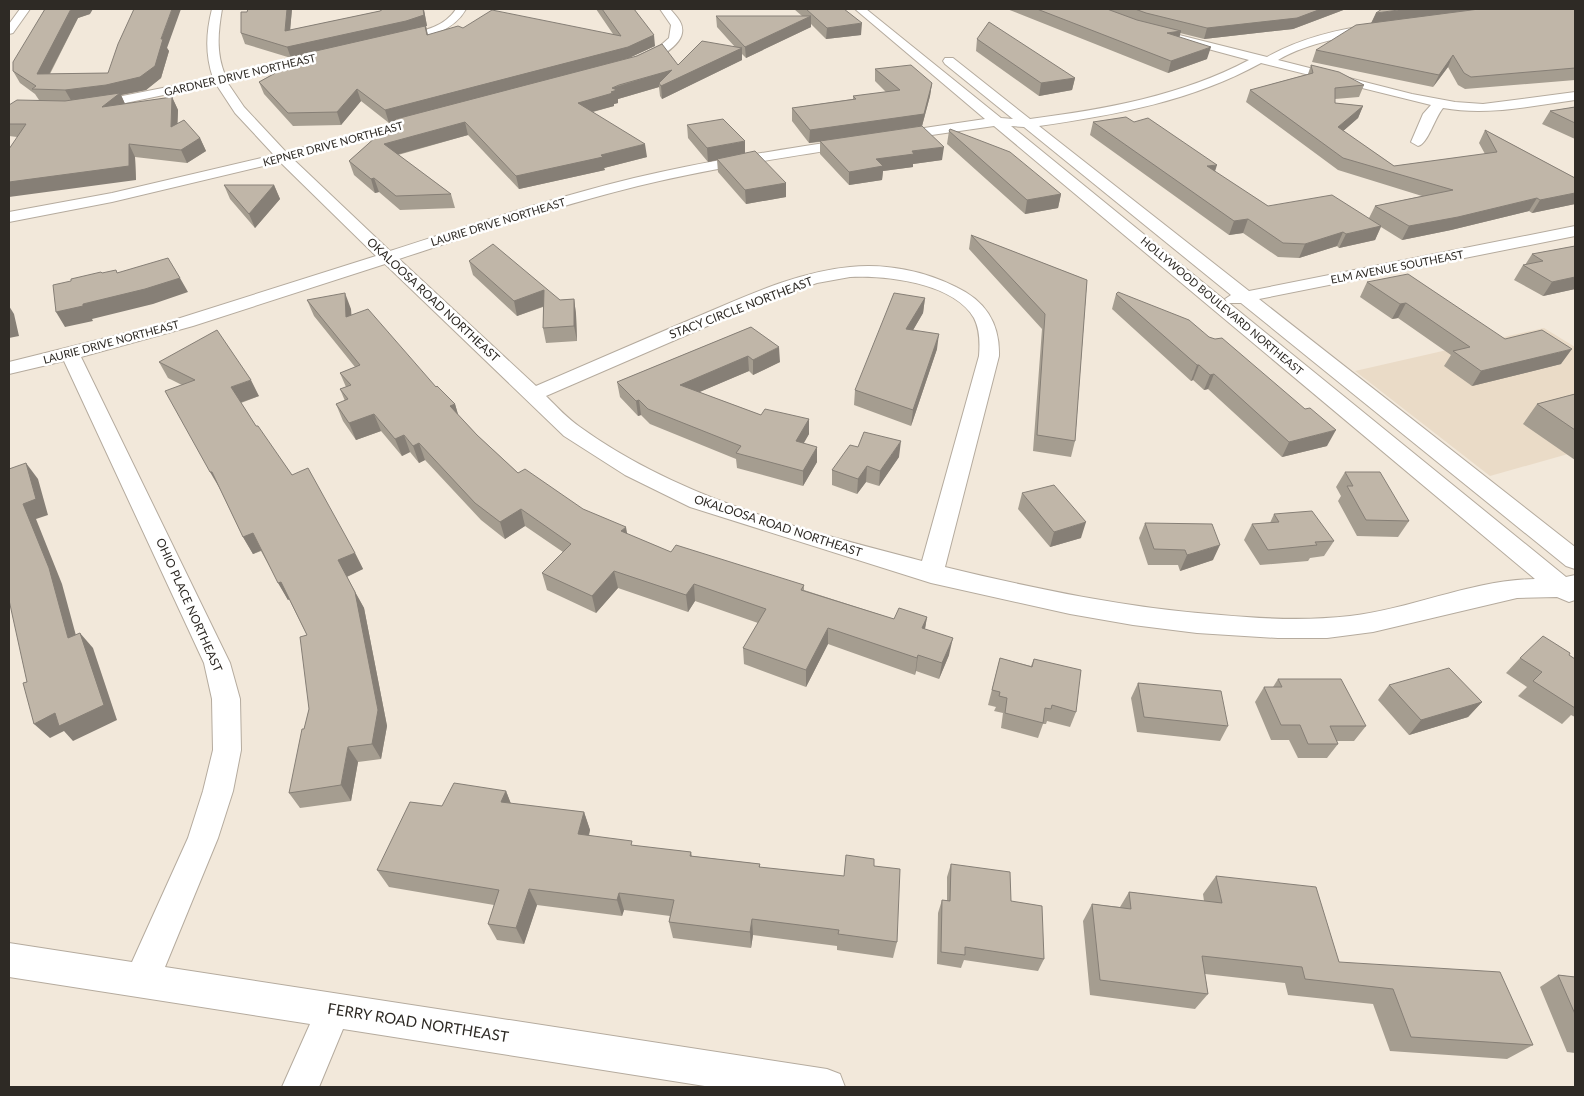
<svg xmlns="http://www.w3.org/2000/svg" width="1584" height="1096" viewBox="0 0 1584 1096" font-family="Lato,sans-serif">
	<style>
		.built { fill: #eadbc7 }
		.lines { fill: none; stroke-linecap: round; stroke-linejoin: round }
		.street-casing { stroke: #b5ab9e; stroke-width: 2 }
		.street { fill: #fff; fill-rule: evenodd }
		.wall { fill: #a59d90 }
		.shaded-wall { fill: #867f76 }
		.building { fill: #c0b6a8; stroke: #867f76 }
		.labels { text-anchor: middle; stroke-width: 5; stroke-linejoin: round; paint-order: stroke }
		.far-street-label { font-size: 11px; fill: #2e2a25; stroke: #fff }
		.street-label { font-size: 12px; fill: #2e2a25; stroke: #fff }
		.near-street-label { font-size: 15px; fill: #2e2a25; stroke: #fff }
	</style>
	<rect width="100%" height="100%" fill="#f2e8da"/>
	<path class="built" d="M1544,328L1575,347V452L1490,476L1355,371Z"/>
	<g class="lines">
		<g class="street-casing">
			<path id="street" d="M20,9H30L13,33L9,34V24Z
				M212,9H222C218,32 216,53 225,75L324,53L330,57L324,61L227,82L244,107L286,152L416,118L421,119L423,122L421,125L293,159L390,251C471,225 552,198 634,178C706,161 778,150 851,139L856,140L858,143L851,147C780,158 708,169 638,186C557,206 478,233 399,259L536,386C590,363 644,339 699,316C747,296 797,272 850,267C885,263 925,271 956,287C986,301 1000,324 999,356L945,567C1036,589 1127,608 1221,615C1264,619 1307,621 1350,616C1412,609 1472,580 1535,579L994,126L897,140L892,139L890,136L892,133L897,132L985,119L855,9H866L1001,118L1013,119L945,64L943,61L945,58H953L1030,119C1106,109 1181,96 1249,60L1171,39L1169,37L1171,35L1175,34L1267,57C1301,38 1338,29 1377,24L1383,27L1381,29C1345,38 1311,41 1278,60L1412,94L1455,102L1483,104L1575,92V100C1531,106 1487,116 1443,108C1435,117 1428,144 1418,146L1411,142L1423,114L1431,105L1261,63C1192,101 1116,115 1039,126L1249,291L1575,226V236L1259,299L1575,547V569L1566,566L1241,303H1229L1566,577L1575,575V600L1569,602L1557,597L1517,598L1373,632L1327,638H1278L1197,633L1133,625L1070,614L931,583L690,507L625,475L564,436L385,264L193,326L81,357L230,663L240,699L241,750L233,791L218,838L165,967L827,1069L840,1074L845,1087H711L343,1029L319,1087H282L310,1024L9,977V943L132,962L188,838L203,791L213,750L212,699L204,663L64,361L9,374V362L158,325L376,256L280,162L112,202L9,222V212L112,193L274,155L235,113L216,84L92,110L86,106L92,102L213,78C205,54 206,33 212,9ZM1011,126L1024,127L1231,295L1225,299L1227,302ZM850,277C886,275 954,283 974,318C980,330 980,343 979,356L922,561C804,530 681,500 580,427C568,419 557,407 546,396L763,302L817,283Z
				M456,9H466C452,34 422,38 395,43L389,40L391,38C414,32 442,31 456,9Z
				M660,9H670C676,16 684,23 682,33C680,48 645,68 632,65L630,62L632,59L660,46L669,38L671,25Z"/>
		</g>
		<use href="#street" class="street"/>
	</g>
	<path class="wall" d="M45,9L90,14L78,18L50,74L108,73L167,48L169,51L161,78L146,90L121,95L125,104L172,97L178,110L177,124L200,138L206,151L187,163L135,157L136,180L17,137L9,136V105L39,100L35,94L20,83L13,71Z
		M248,9H292L290,30L380,11L383,9H425L424,10L427,26H426L428,35L463,28L613,34L596,9H634L655,46L631,57L678,65L735,47L717,27L716,16H802L794,9H844L861,35L826,39L811,24V27L746,58L742,54V60L662,99L660,96L659,87L618,99V103L614,104V106L593,112L647,157L604,168L605,170L519,189L468,135L398,155L451,194L455,208L400,210L379,192L375,193L354,175L349,161L394,121L389,123L361,101L341,125L293,126L264,94L259,82L307,55L291,58L245,44L241,33Z
		M1007,9H1346L1293,29L1204,39L1180,33L1179,37L1207,59L1168,73Z
		M1575,9V80L1465,89L1458,85L1448,67L1433,87L1312,62L1316,50L1371,23L1376,13Z
		M977,39L1075,78L1072,90L1039,96L976,51Z
		M1311,65L1364,85L1359,97L1335,99V103L1363,106L1358,118L1343,131L1394,166L1485,154L1479,143L1485,130L1575,178V204L1532,213L1529,211L1451,230L1402,240L1381,227L1375,240L1339,248L1337,246L1299,258L1278,257L1243,233L1229,235L1090,135L1093,122H1134L1215,172L1268,206L1369,218L1375,206L1422,196L1338,170L1246,102L1250,90L1308,74Z
		M875,69L932,83L930,96L922,126L942,160L913,164V167L883,171L882,180L849,185L820,154V142L809,143L792,121V108L853,99V96L886,92L875,81Z
		M1575,107V139L1542,124L1550,111Z
		M687,125L745,153L786,183V197L746,204L718,172L717,160L708,162L688,138Z
		M949,131L1061,194L1058,208L1025,214L947,144Z
		M224,185H274L280,199L255,228L230,199Z
		M971,235L1087,280L1075,441L1071,457L1033,451L1042,329L969,249Z
		M1575,246V289L1543,296L1514,280L1523,265H1525L1532,254Z
		M469,261L560,300L574,299L576,314L577,341L546,343L543,328V307L517,316L473,275Z
		M1367,282L1505,339L1561,364L1472,386L1444,366L1451,355L1398,318L1392,319L1360,297Z
		M1116,294L1327,446L1282,457L1208,389L1204,390L1193,380L1191,381L1112,309Z
		M925,298L923,313L913,330L937,349L911,426L854,405L855,390Z
		M307,300L351,309V315L436,387L455,404L458,415L477,435L518,473L627,534L671,552L804,585V590L894,619L927,617L925,629L949,655L939,679L916,671L915,675L828,644L806,687L744,664L743,648L758,623L695,601L688,612L618,588L596,613L547,590L542,573L563,552L525,526L505,539L481,520L425,460L419,463L410,452L402,456L381,431L356,440L343,421L336,404L345,401L340,389L346,387L340,373L355,367L314,316Z
		M751,327L780,362L753,375L749,371L699,392L761,415L809,419V434L803,443L817,462L803,486L737,468L736,459L650,424L641,415L638,416L620,397L617,382Z
		M159,362L259,396L241,403L256,426L292,475L355,553L363,569L347,577L364,608L387,726L381,759L358,762L351,801L300,808L289,793L309,709L307,635L289,599L288,600L261,551L253,554L243,537L220,489L182,385L168,378Z
		M1575,394V460L1523,424L1537,404Z
		M899,457L879,486L866,482L857,494L832,485V470Z
		M1345,472L1409,521L1398,537L1357,536L1338,501L1341,496L1336,487Z
		M1022,493L1081,538L1050,547L1018,509Z
		M1274,514L1334,541L1324,556L1310,558L1308,561L1260,565L1244,540L1252,524L1270,523Z
		M1145,523L1213,560L1180,571L1178,565H1148L1139,538Z
		M1000,658L1031,666L1034,659L1076,712L1070,727L1047,721L1046,724H1043L1038,738L1001,728L1003,713L994,711L996,707L988,705Z
		M1520,658L1575,659V717L1571,715L1562,724L1518,696L1527,687L1506,673Z
		M1278,679L1366,726L1354,741H1337L1338,744L1327,758H1298L1289,740H1271L1255,702L1264,687H1273Z
		M1138,683L1228,726L1220,741L1137,732L1131,698Z
		M1389,685L1482,702L1468,717L1409,735L1378,700Z
		M506,791L511,804L584,812L590,830L589,836L633,846L691,852L692,856L760,864V868L844,876L874,866L897,942L893,958L837,950V946L753,935L751,948L673,938L669,922L670,916L624,910L622,916L537,905L524,944L497,940L488,924L494,905L389,887L377,870L442,806Z
		M951,864L1011,901L1044,959L1038,971L964,960L961,968L937,964L938,913L942,900L947,901V877Z
		M1216,876L1339,962L1533,1045L1507,1059L1390,1051L1373,1004L1288,995L1285,983L1205,974L1208,994L1195,1009L1090,995L1083,921L1092,904L1120,907L1129,892L1204,901L1203,894Z
		M1558,975L1575,977V1053L1567,1052L1540,987Z"/>
	<path class="shaded-wall" d="M71,9H93L90,14L78,18L43,86L37,74Z
		M172,9H181L167,48L169,51L161,78L146,90L121,95L126,106L109,120L72,102L65,90L106,85L161,39Z
		M287,9H292L289,42L285,31Z
		M423,9H425L424,10L427,26H426L428,37L307,53V55L291,58L287,47Z
		M1321,9H1346L1293,29L1204,39L1207,28Z
		M1406,9H1484L1371,24L1376,13Z
		M811,16V27L746,58L745,47Z
		M862,23L861,35L826,39L827,28Z
		M1181,31L1178,43L1167,33Z
		M654,35L655,46L629,58L389,123L385,110Z
		M1211,47L1207,59L1168,73L1171,61Z
		M742,48V60L662,99L661,86L659,83V87L618,99V103L614,104V106L580,115L578,103L612,88Z
		M1453,55L1448,67L1433,87L1439,75Z
		M1075,78L1072,90L1039,96L1041,83Z
		M932,83L930,96L922,126L809,143L810,130Z
		M357,89L361,101L341,125L337,112Z
		M172,97L178,110L177,140L171,127Z
		M1363,106L1358,118L1333,140L1338,127Z
		M465,122L468,135L388,157L384,144Z
		M200,138L206,151L187,163L181,150Z
		M745,141V154L717,159V160L708,162L707,148Z
		M129,144L135,157L136,180L9,197V182Z
		M645,144L647,157L604,168L605,170L519,189L516,176Z
		M944,147L942,160L913,164V167L883,171L882,180L849,185V172L876,159L912,151Z
		M1217,165L1213,178L1207,166Z
		M374,178L379,192L375,193L371,179Z
		M786,183V197L746,204L745,190Z
		M274,185L280,199L255,228L249,214Z
		M1575,193V204L1532,213L1540,200Z
		M1061,194L1058,208L1025,214L1027,200Z
		M1537,198L1529,211L1451,230L1402,240L1409,226Z
		M1248,219L1243,233L1229,235L1234,221Z
		M1381,226L1375,240L1339,248L1346,234Z
		M1343,232L1337,246L1299,258L1305,244Z
		M1575,277V289L1543,296L1552,282Z
		M180,278L188,292L153,304L92,319L93,321L65,327L56,312L83,304Z
		M544,290L547,305L517,316L514,301Z
		M345,293L351,309L353,333L346,317Z
		M925,298L923,313L905,344L906,329Z
		M574,299L576,314L577,341L574,326Z
		M1406,303L1398,318L1392,319L1400,304Z
		M9,306L14,314L19,336L9,338Z
		M939,334L937,349L911,426L913,410Z
		M779,347L780,362L753,375V360Z
		M1572,349L1561,364L1472,386L1481,371Z
		M748,356L749,371L681,400L680,385Z
		M1197,365H1199L1193,380L1191,381Z
		M1214,374L1208,389L1204,390L1210,375Z
		M251,380L259,396L239,403L231,387Z
		M639,400L641,415L638,416L636,401Z
		M455,404L460,421L450,406Z
		M374,414L381,431L356,440L349,423Z
		M809,419V434L796,457V441Z
		M1336,430L1327,446L1282,457L1289,442Z
		M404,435L410,452L402,456L395,439Z
		M901,441L899,457L879,486L880,471Z
		M419,443L425,460L419,463L413,446Z
		M817,447V462L803,486V471Z
		M26,463L38,479L48,515L36,519L62,584L81,654L68,638L23,504Z
		M867,466L866,482L857,494L858,479Z
		M210,472H212L221,488L220,489Z
		M521,509L525,526L505,539L500,522Z
		M1086,522L1081,538L1050,547L1054,532Z
		M626,527L629,544L621,531Z
		M253,533L262,550L253,554L243,537Z
		M1220,545L1213,560L1180,571L1187,555Z
		M355,553L363,569L346,577L338,560Z
		M614,571L618,588L596,613L592,596Z
		M281,582L291,598L288,600L278,583Z
		M694,584L695,601L688,612L686,595Z
		M355,592L364,608L387,726L381,759L372,744Z
		M927,617L924,634L922,628Z
		M828,628V644L806,687V670Z
		M80,633L93,648L117,720L73,741L64,731L50,738L34,724Z
		M953,638L949,655L939,679L942,663Z
		M918,655L916,671L915,675L917,658Z
		M1482,702L1468,717L1409,735L1421,720Z
		M348,747L358,762L351,801L341,785Z
		M506,791L513,809L501,802Z
		M584,812L590,830L584,852L578,834Z
		M529,889L537,905L524,944L516,928Z
		M619,893L624,910L622,916L617,900Z
		M752,919L753,935L751,948L750,932Z"/>
	<path class="building" d="M45,9H71L37,74L108,73L118,44L134,9H172L161,39H163L155,66L140,77L106,85L65,90L32,89L36,86L13,71V62Z
		M248,9H287L285,31L380,11L383,9H423L424,15L406,21L287,47L241,33V12H247Z
		M602,9H634L654,35L628,47L385,110L357,89L337,112L288,113L259,82L310,54L307,53L425,26L427,35L458,26L463,28L492,10L621,36Z
		M806,9H844L862,23L827,28Z
		M1037,9H1107L1137,20L1181,31L1167,33L1211,47L1171,61Z
		M1135,9H1321L1297,18L1207,28L1146,13Z
		M1382,9H1406L1376,13Z
		M1479,9H1575V68L1471,77L1464,73L1453,55L1439,75L1316,50L1356,25Z
		M716,16H811L745,47Z
		M989,22L1075,78L1041,83L977,39Z
		M702,41L742,48L661,86L659,83L672,70L619,85L612,88L617,90L611,92L613,93L578,103L645,144L601,155L603,157L516,176L465,122L384,144L451,194L396,196L374,178L371,179L349,161L396,119L637,56L662,44L678,65Z
		M911,65L932,83L924,114L810,130L792,108L856,99L853,96L900,90L875,69Z
		M1311,65L1339,72L1364,85L1335,88V103L1363,106L1338,127L1394,166L1497,152L1485,130L1575,178V193L1540,200L1537,198L1458,217L1409,226L1375,206L1453,190L1343,158L1250,90L1313,73Z
		M120,93L102,107L172,97L171,127L184,120L200,138L181,150L129,144V166L9,182V149L26,124H9V105L17,100L65,101Z
		M1575,107V123L1550,111Z
		M1126,117L1134,122L1148,118L1217,165L1207,166L1268,206L1332,195L1381,226L1346,234L1343,232L1305,244L1283,243L1248,219L1234,221L1093,122Z
		M723,119L745,141L707,148L687,125Z
		M922,126L944,147L912,151L914,154L876,159L883,166L849,172L820,141Z
		M950,129L1010,152L1061,194L1027,200L949,131Z
		M755,151L786,183L745,190L717,159Z
		M224,185H274L249,214Z
		M971,235L1087,280L1075,441L1037,435L1045,314Z
		M493,244L560,300L574,299V326L543,328L544,290L514,301L469,261Z
		M1575,246V277L1552,282L1523,265L1543,261L1532,254Z
		M168,258L180,278L145,289L83,304V306L56,312L53,285L71,281V279L101,272L102,273L116,270L117,273Z
		M1408,274L1505,339L1542,330L1572,349L1481,371L1453,351L1470,347L1406,303L1400,304L1367,282Z
		M1118,292L1189,320L1209,337L1215,339L1222,338L1305,409L1310,408L1336,430L1289,442L1214,374L1210,375L1199,365H1197L1116,294Z
		M345,293L346,317L368,309L436,387L437,386L455,404L450,406L477,435L518,473L525,469L583,509L626,527L621,531L671,552L676,545L804,585L801,590L894,619L899,608L927,617L922,628L953,638L942,663L918,655L917,658L828,628L806,670L743,648L766,609L694,584L686,595L614,571L592,596L542,573L571,544L521,509L500,522L475,503L419,443L413,446L404,435L395,439L374,414L349,423L336,404L348,399L340,389L351,385L340,373L360,365L307,300Z
		M894,293L925,298L906,329L939,334L913,410L855,390Z
		M751,327L779,347L753,360L748,356L680,385L761,415L765,409L809,419L796,441L817,447L803,471L736,453L741,446L648,409L639,400L636,401L617,382Z
		M217,330L251,380L231,387L256,426H258L292,475L308,468L355,553L338,560L355,592L378,710L372,744L348,747L341,785L289,793L302,729H304L309,709L300,637L307,635L281,582L278,583L253,533L243,537L212,472H210L165,391L195,380L159,362Z
		M1575,394V430L1537,404Z
		M864,432L901,441L880,471L867,466L858,479L832,470L850,445L858,447Z
		M26,463L36,499L23,504L49,568L68,638L80,633L104,705L59,726L55,713L34,724L23,683L27,682L9,600V469Z
		M1345,472H1380L1409,521L1366,520L1347,486H1353Z
		M1054,485L1086,522L1054,532L1022,493Z
		M1312,511L1334,541L1315,542L1317,545L1268,550L1252,524L1279,522L1274,514Z
		M1145,523L1212,524L1220,545L1187,555L1185,550L1154,549Z
		M1543,636L1570,653L1569,655L1575,659V708L1533,681L1542,672L1520,658Z
		M1000,658L1032,667L1034,659L1081,670L1076,712L1052,705L1051,709L1045,708L1043,723L1005,713L1007,698L999,696L1000,692L992,690Z
		M1449,668L1482,702L1421,720L1389,685Z
		M1278,679H1341L1366,726H1330L1338,744H1308L1300,725H1281L1264,687H1282Z
		M1138,683L1221,691L1228,726L1144,717Z
		M454,783L506,791L501,802L584,812L578,834L632,841L631,845L691,852L690,856L760,864L759,867L844,876L846,855L874,859V866L900,869L897,942L838,934L839,930L752,919L750,932L669,922L674,900L619,893L617,900L529,889L516,928L488,924L499,890L377,870L410,802L442,806Z
		M951,864L1010,872L1011,901L1042,906L1044,959L965,947V955L941,952L942,900L950,901Z
		M1216,876L1316,887L1339,962L1500,972L1533,1045L1411,1037L1393,989L1305,979L1302,967L1202,956L1208,994L1100,980L1092,904L1131,909L1129,892L1222,903Z
		M1558,975L1575,977V1014Z"/>
	<g class="labels">
		<g class="far-street-label">
			<text transform="translate(240 75) rotate(-13)" y="4">GARDNER DRIVE NORTHEAST</text>
			<text transform="translate(333 144) rotate(-15)" y="4">KEPNER DRIVE NORTHEAST</text>
			<text transform="translate(498 222) rotate(-17)" y="4">LAURIE DRIVE NORTHEAST</text>
			<text transform="translate(1397 267) rotate(-11)" y="4">ELM AVENUE SOUTHEAST</text>
			<text transform="translate(1222 306) rotate(40)" y="4">HOLLYWOOD BOULEVARD NORTHEAST</text>
			<text transform="translate(111 342) rotate(-15)" y="4">LAURIE DRIVE NORTHEAST</text>
		</g>
		<g class="street-label">
			<text transform="translate(433 300) rotate(43)" y="4">OKALOOSA ROAD NORTHEAST</text>
			<text transform="translate(741 308) rotate(-21)" y="4">STACY CIRCLE NORTHEAST</text>
			<text transform="translate(778 526) rotate(18)" y="4">OKALOOSA ROAD NORTHEAST</text>
			<text transform="translate(189 605) rotate(66)" y="4">OHIO PLACE NORTHEAST</text>
		</g>
		<g class="near-street-label">
			<text transform="translate(418 1023) rotate(9)" y="5">FERRY ROAD NORTHEAST</text>
		</g>
	</g>
	<rect width="1584" height="1096" fill="none" stroke="#2e2a25" stroke-width="20"/>
</svg>
